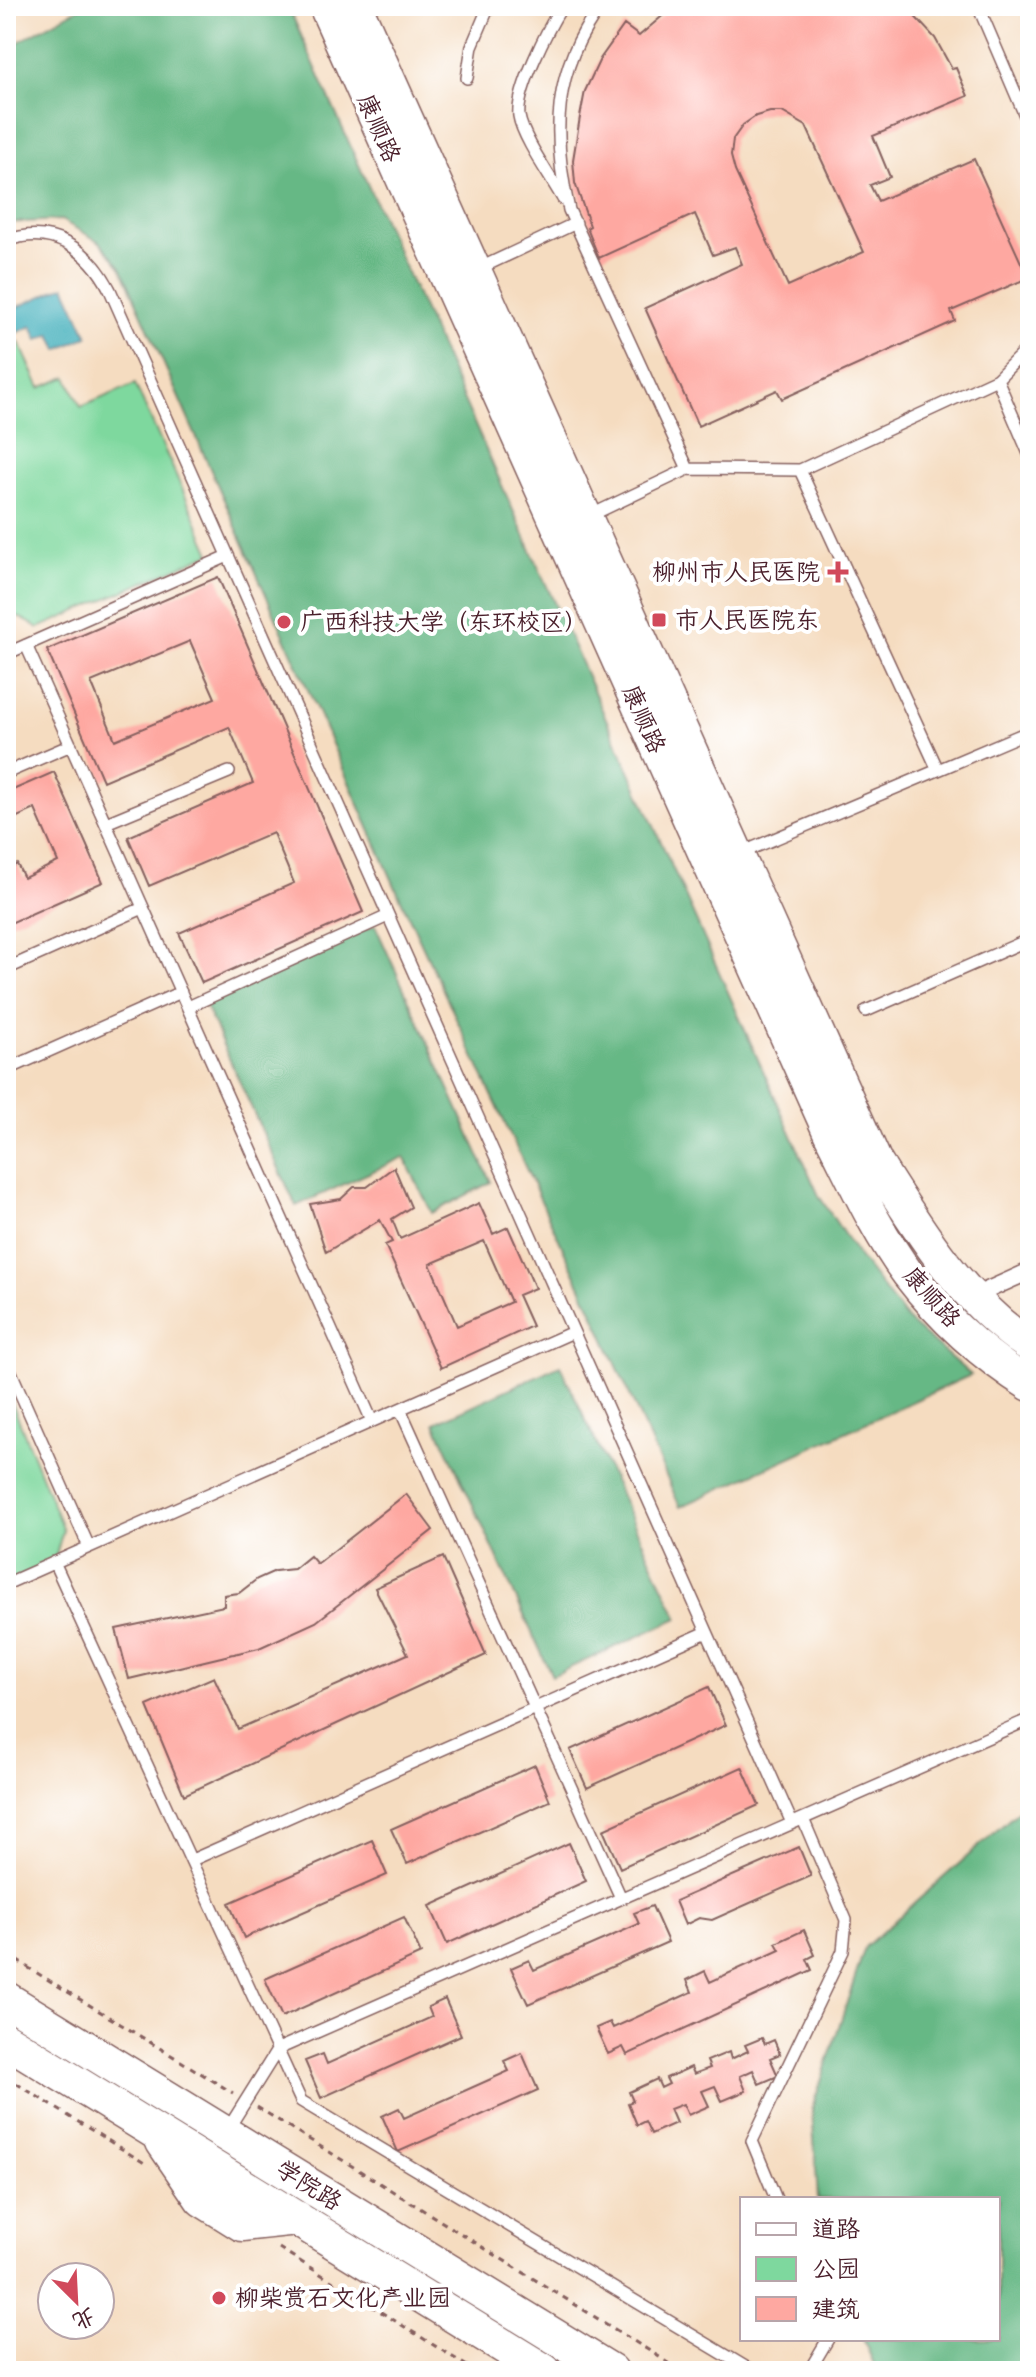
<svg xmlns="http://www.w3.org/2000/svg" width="1036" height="2377" viewBox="0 0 1036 2377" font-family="Delius,'LXGW WenKai TC',sans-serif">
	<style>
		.green { fill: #7ed89e; stroke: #647c64; stroke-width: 2 }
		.forest { fill: #66b885; stroke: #586c58; stroke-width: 2 }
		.water { fill: #3dadba; stroke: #446672; stroke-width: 2 }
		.building { fill: #fea8a1; fill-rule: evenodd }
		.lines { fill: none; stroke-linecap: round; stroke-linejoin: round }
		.service-casing { stroke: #86615f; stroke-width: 14 }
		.pedestrian-casing { stroke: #86615f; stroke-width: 19 }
		.secondary-casing { stroke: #86615f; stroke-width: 35 }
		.primary-casing { stroke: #86615f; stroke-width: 37 }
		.path { stroke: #86615f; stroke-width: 3; stroke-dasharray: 6 6; stroke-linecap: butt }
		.service { stroke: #fff; stroke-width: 11 }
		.pedestrian { stroke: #fff; stroke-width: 16 }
		.secondary { stroke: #fff; stroke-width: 32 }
		.primary { stroke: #fff; stroke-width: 34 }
		.poi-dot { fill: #d1495b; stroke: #fff; stroke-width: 3 }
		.labels { text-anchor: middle; stroke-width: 8; stroke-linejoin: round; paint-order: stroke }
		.street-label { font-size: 24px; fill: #4a1f2b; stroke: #fff }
		.poi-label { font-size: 24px; fill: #4a1f2b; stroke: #fff; text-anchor: start }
	</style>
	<rect width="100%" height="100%" fill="#fff"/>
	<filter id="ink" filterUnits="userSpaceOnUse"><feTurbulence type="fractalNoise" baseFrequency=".0125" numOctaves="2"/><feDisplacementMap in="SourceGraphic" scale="16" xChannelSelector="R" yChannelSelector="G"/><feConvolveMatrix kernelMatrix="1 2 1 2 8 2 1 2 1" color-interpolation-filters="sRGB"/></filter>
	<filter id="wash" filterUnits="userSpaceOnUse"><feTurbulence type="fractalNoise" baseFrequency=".006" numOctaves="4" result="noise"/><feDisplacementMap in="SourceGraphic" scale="32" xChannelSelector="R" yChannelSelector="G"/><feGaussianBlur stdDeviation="1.8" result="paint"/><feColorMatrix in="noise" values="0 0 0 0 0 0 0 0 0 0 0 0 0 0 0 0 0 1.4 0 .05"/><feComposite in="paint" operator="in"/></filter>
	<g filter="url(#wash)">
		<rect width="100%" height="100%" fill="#f5dcc0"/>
		<path class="green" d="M19,342L40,388L67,377L81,407L135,384L211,553L39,628L6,610V347Z
			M6,1388L63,1530L54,1562L6,1584Z"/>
		<path class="forest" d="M83,6H288L819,1196L859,1257L908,1321L971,1375L680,1507L595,1317L398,893L121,267L100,242L61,220L6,223V49Z
			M375,925L491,1182L432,1213L404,1157L296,1206L204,1003Z
			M560,1365L678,1618L552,1676L435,1423Z
			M1030,1801V2371H877L863,2339H998V2199H818L812,2109L865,1947Z"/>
		<path class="water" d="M65,286L88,336L58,350L51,334L38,340L32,326L14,334L6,312Z"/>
		<g id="blocks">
			<path class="building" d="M674,6L907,8L935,38L952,69L956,68L968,96L873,136L890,177L870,185L878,201L974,159L1028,278L951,311L955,321L782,399L777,390L698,426L645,308L742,264L735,247L713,255L695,214L599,258L587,228L590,226L575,183L573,160L580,117L585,91L600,59L624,25L639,36ZM770,112H782L806,126L864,252L788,286L735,171L731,156L733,139L743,125L756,116Z
				M218,577L363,912L202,983L179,933L294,883L273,833L149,886L128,837L253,783L229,727L103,781L47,650ZM190,641L215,698L115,740L91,682Z
				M54,772L103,882L6,925V870L17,864L24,878L58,862L35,809L6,822V793Z
				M394,1167L411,1207L392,1219L400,1239L479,1203L493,1234L508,1227L535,1288L518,1295L532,1326L441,1368L385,1245L392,1242L380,1220L326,1252L310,1204L341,1199L354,1187H367ZM484,1241L511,1302L457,1326L430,1264Z
				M406,1494L433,1530L316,1622L259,1648L129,1679L116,1629L224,1606V1595L239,1593L257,1579L275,1571L294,1569L310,1556L317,1564Z
				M443,1557L486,1655L184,1795L147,1706L214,1677L238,1729L408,1654L375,1588Z
				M709,1687L726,1725L587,1788L570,1750Z
				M535,1765L550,1801L407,1864L391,1829Z
				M742,1767L759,1805L620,1868L603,1830Z
				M372,1840L387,1875L244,1938L229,1903Z
				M569,1843L586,1881L447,1944L430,1906Z
				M799,1847L811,1876L712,1920L699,1918L685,1925L675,1901Z
				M652,1906L668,1942L528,2004L511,1968L529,1960L534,1970L639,1924L634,1913Z
				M404,1917L421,1954L282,2017L265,1979Z
				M804,1930L815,1955L807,1959L812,1970L627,2055L623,2047L608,2054L596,2028L610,2022L613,2028L692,1992L687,1980L705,1971L710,1982L780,1950L776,1943Z
				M445,1999L461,2035L321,2098L305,2061L323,2054L327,2064L432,2017L428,2007Z
				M762,2038L765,2044L774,2040L780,2054L770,2058L778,2076L759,2084L753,2070L740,2076L746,2091L722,2101L715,2086L702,2091L709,2106L688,2115L683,2104L670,2109L676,2123L651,2134L645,2121L637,2125L628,2103L633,2101L629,2092L657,2079L661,2088L669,2084L666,2078L691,2067L694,2074L710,2068L707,2061L729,2052L731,2059L748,2051L745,2045Z
				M522,2053L538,2090L398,2152L382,2116L399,2108L404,2118L509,2071L504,2061Z"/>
		</g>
	</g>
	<g filter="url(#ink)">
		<use href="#blocks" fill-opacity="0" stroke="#86615f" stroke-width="2"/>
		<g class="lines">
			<g class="service-casing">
				<path id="service" d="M562,6C548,28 516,91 519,116C522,137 552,179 563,199
					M601,6C552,70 552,136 569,210L688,469
					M978,6L1030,127
					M467,78L472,46L489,6
					M6,241C52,224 89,249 110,290L792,1823
					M478,269L576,223
					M997,379L1030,456
					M587,517L688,469L800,470L997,379L1030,346
					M26,645L372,1421
					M6,654L228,556
					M938,770L1030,731
					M6,773L71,745
					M106,823L229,772
					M741,853L938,770L800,470
					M6,969L143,908
					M188,1007L388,916
					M866,1011L1030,939
					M6,1070L181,992
					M6,1361L89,1547
					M400,1409L621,1898
					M54,1562L301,2101L752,2371
					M6,1584L573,1332
					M192,1860L707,1632
					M228,2129L278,2049L1030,1719
					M776,2199L752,2141L843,1951L846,1920L803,1819
					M809,2371L828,2339"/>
			</g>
			<g class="pedestrian-casing">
				<path id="pedestrian" d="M972,1297L1030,1271"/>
			</g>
			<g class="secondary-casing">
				<path id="secondary" d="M325,6L830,1134C854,1181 876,1231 908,1274C941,1317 984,1356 1030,1385
					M356,6L876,1162C918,1229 963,1302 1030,1346"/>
			</g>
			<g class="primary-casing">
				<path id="primary" d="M6,1999L611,2371
					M6,2040L544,2371
					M163,2142L202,2199L242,2224L297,2218"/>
			</g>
			<path class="path" d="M6,14L21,6
				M6,1954L233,2093
				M6,2077L146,2164
				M257,2107L682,2371
				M279,2248L475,2371"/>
			<use href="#service" class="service"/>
			<use href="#pedestrian" class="pedestrian"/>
			<use href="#secondary" class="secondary"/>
			<use href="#primary" class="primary"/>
		</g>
	</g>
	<g class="poi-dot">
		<path d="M834 560h8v8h8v8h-8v8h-8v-8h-8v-8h8z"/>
		<rect x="651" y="612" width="16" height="16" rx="4"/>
		<circle cx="284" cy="622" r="8"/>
		<circle cx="219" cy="2298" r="8"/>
	</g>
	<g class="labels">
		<g class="street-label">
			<text transform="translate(379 128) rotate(66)" y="8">康顺路</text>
			<text transform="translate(644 719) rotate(66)" y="8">康顺路</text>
			<text transform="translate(932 1297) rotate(48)" y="8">康顺路</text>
			<text transform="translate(309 2185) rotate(32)" y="8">学院路</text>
		</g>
		<g class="poi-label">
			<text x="820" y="580" text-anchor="end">柳州市人民医院</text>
			<text x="675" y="628">市人民医院东</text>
			<text x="300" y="630">广西科技大学（东环校区）</text>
			<text x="235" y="2306">柳柴赏石文化产业园</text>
		</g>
	</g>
	<rect width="1036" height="2377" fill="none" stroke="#fff" stroke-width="32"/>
	<rect x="740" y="2197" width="260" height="144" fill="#ffffff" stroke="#b7a5aa" stroke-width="2"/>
	<rect x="756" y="2223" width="40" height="12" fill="#ffffff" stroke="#b7a5aa" stroke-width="2"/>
	<text x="812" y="2237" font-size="24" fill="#4a1f2b">道路</text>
	<rect x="756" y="2257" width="40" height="24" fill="#7ed89e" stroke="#b7a5aa" stroke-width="2"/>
	<text x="812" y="2277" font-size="24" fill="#4a1f2b">公园</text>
	<rect x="756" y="2297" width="40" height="24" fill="#fea8a1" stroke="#b7a5aa" stroke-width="2"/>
	<text x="812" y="2317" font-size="24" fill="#4a1f2b">建筑</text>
	<g transform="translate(76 2301) rotate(156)"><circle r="38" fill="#ffffff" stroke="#b7a5aa" stroke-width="2"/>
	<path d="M0-6L14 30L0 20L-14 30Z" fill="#d1495b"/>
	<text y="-12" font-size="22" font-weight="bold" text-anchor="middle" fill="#4a1f2b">北</text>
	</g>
</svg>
